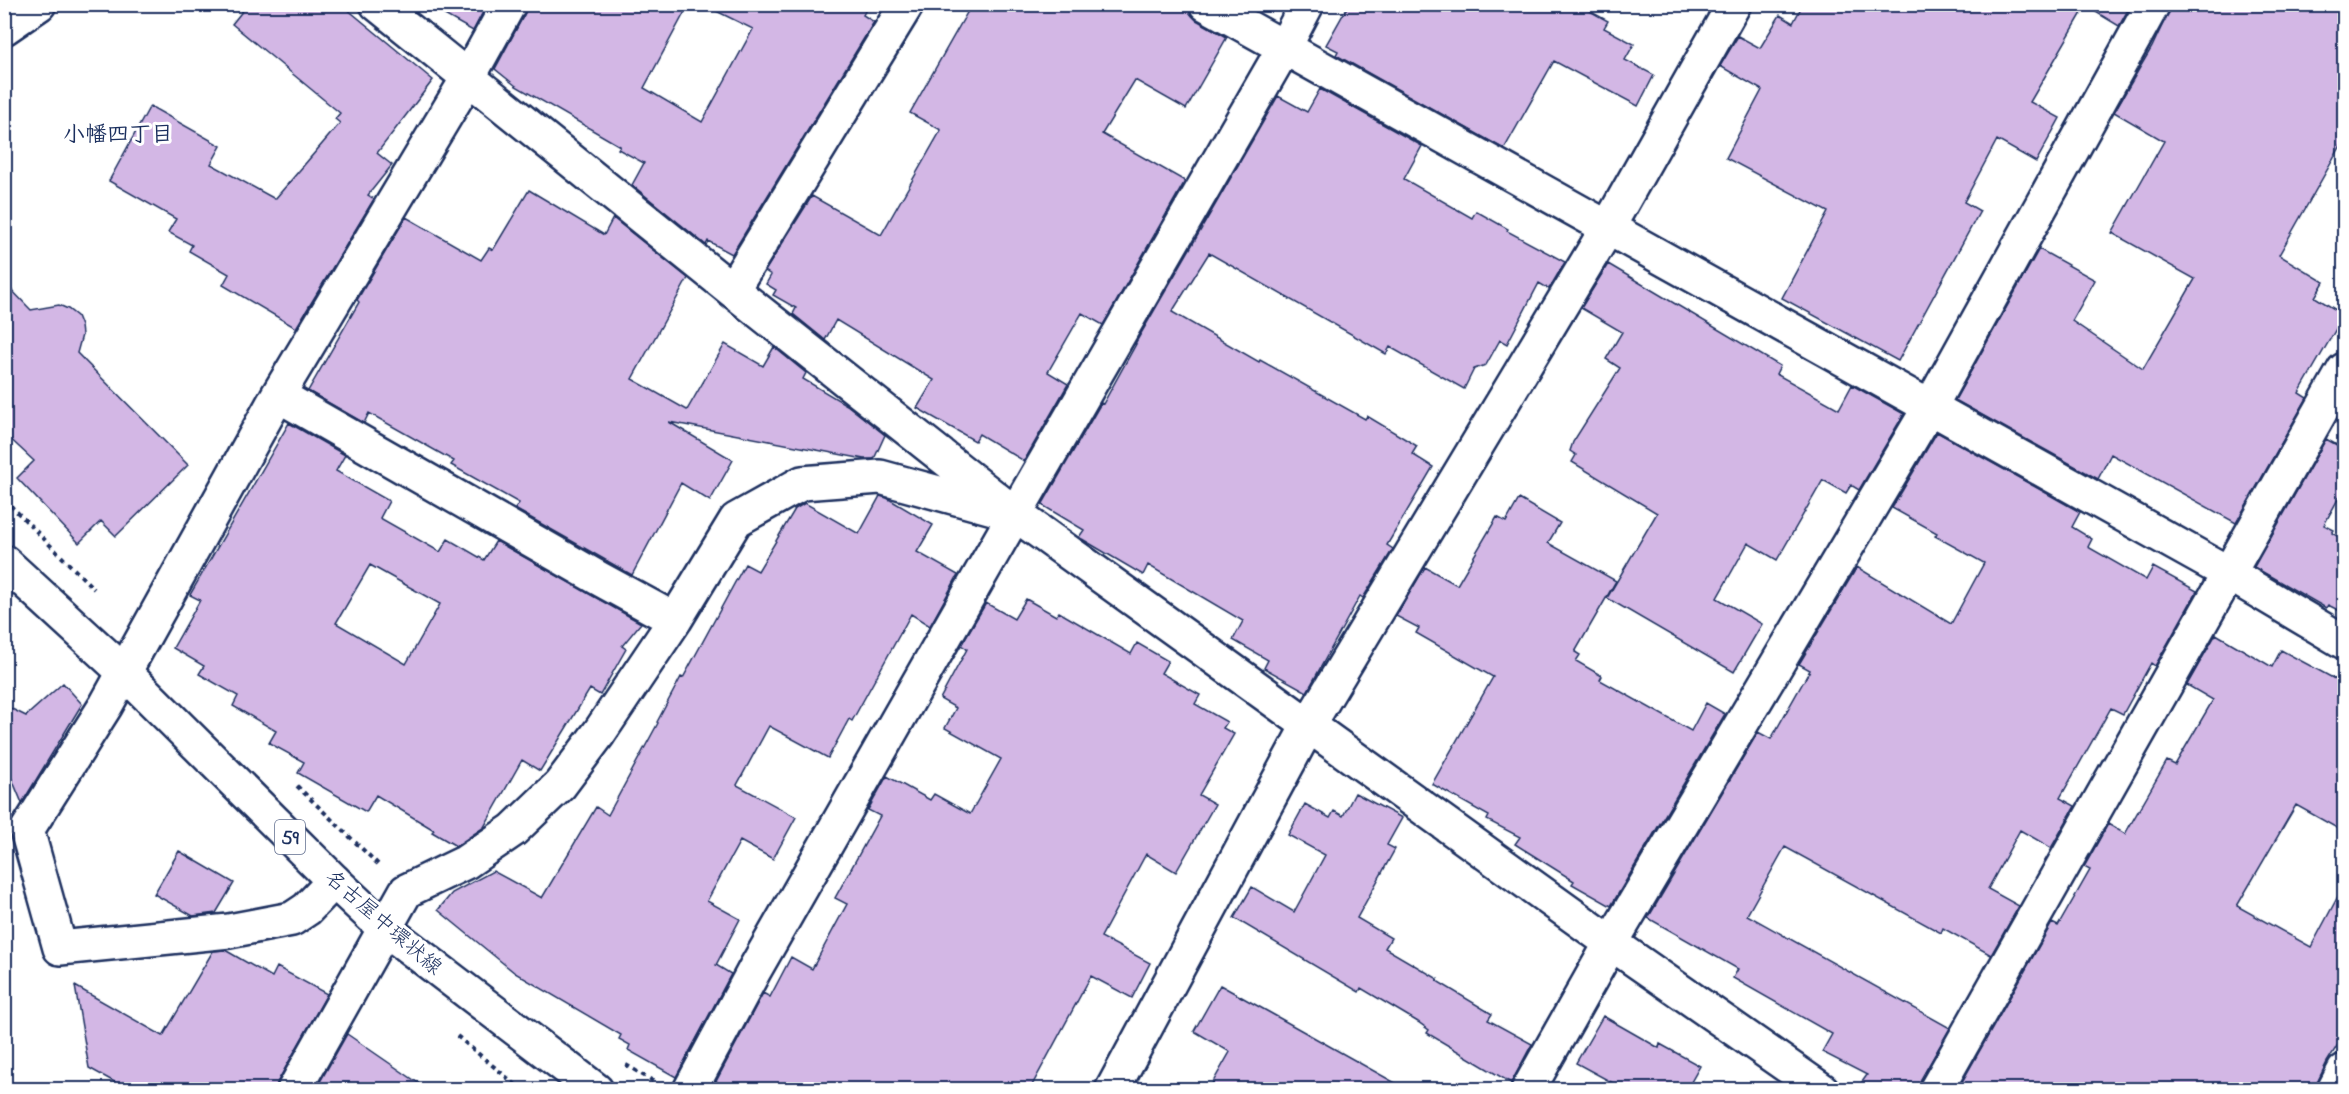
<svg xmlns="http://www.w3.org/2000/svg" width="2349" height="1094" viewBox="0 0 2349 1094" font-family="'Indie Flower','Klee One',sans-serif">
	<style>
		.building { fill: #d3b7e5; stroke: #1b2f5e; stroke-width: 1.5; fill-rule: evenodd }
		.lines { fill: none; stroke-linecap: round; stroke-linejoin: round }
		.minor-casing { stroke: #1b2f5e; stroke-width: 38 }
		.major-casing { stroke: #1b2f5e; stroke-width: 38 }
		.path { stroke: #1b2f5e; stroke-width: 4; stroke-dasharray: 4.5 4.5; stroke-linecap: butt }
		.minor { stroke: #fff; stroke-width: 33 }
		.major { stroke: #fff; stroke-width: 33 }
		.labels { text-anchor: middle; stroke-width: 6; stroke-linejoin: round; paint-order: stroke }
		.shield { fill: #fff; stroke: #5f6d8e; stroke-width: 1.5 }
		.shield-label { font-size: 20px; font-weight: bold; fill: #1b2f5e }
		.street-label { font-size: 21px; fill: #1b2f5e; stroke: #fff }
		.neighbourhood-label { font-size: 22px; font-weight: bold; fill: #1b2f5e; stroke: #fff }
	</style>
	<rect width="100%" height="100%" fill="#fff"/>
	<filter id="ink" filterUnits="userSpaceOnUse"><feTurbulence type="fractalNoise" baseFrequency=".0167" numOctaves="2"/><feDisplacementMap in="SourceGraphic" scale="12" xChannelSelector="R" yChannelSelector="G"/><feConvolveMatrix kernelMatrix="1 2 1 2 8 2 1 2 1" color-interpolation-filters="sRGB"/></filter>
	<g filter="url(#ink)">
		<path class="building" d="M248,4H341L433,80L377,153L392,165L368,195L374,199L296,328L223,285L229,274L189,251L192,245L168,232L176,219L109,181L150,106L221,146L211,164L275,199L340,123L335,119L340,113L232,24Z
			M425,4H487L473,31Z
			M528,4H689L644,88L702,122L753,29L702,4H869L863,15L874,22L732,254L708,241L706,245L632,185L644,163L618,149L620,146L516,86L495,69L525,13Z
			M972,4H1187L1190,13L1196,20L1227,37L1186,109L1135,80L1102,134L1185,181L1103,325L1082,313L1048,372L1068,384L1024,461L979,434L975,441L917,408L934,380L836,320L825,340L793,314L796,308L773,295L776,290L766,284L771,275L765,271L812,196L881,235L941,130L910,113Z
			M1349,4H1577L1608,21L1604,28L1634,44L1625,60L1654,75L1638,106L1554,61L1504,149L1336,55L1338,51L1326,45Z
			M1803,4H2131L2119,26L2086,6L2030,102L2060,118L2036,162L1997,140L1964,202L1980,211L1898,361L1782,298L1828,212L1726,158L1762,90L1720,66L1738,36L1760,48L1780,15L1793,23Z
			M2172,4H2344V140L2279,255L2324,282L2315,297L2344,315L2299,393L2307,398L2236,523L2111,454L2098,479L1955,400L2039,249L2095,280L2072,321L2143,369L2195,279L2112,233L2164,141L2114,112L2152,47Z
			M1320,89L1422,146L1404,179L1472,218L1476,211L1508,229L1507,231L1565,262L1549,289L1539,283L1507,344L1500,340L1486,365L1474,369L1464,389L1390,347L1386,354L1209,253L1172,312L1259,362L1260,360L1365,419L1367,416L1417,446L1412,454L1433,467L1387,545L1393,549L1363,598L1360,596L1307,692L1264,668L1268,660L1233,640L1243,621L1148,565L1143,575L1082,539L1079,537L1084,530L1042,505L1101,403L1103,404L1136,344H1135L1278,96L1307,112Z
			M529,190L604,235L613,218L688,278L632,379L687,410L725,344L763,366L774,347L806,373L803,379L847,405L885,435L874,459H864L669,422L733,460L710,501L681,483L632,575L515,509L519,503L451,465L454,461L369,413L364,423L308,391L359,302L357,300L406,217L481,260L489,248L493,250Z
			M1608,264L1780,366L1776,374L1839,409L1852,385L1904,414L1859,490L1851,485L1846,493L1823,480L1777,560L1748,543L1717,598L1762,624L1734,672L1607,598L1657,513L1572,462L1576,455L1570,451L1573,442L1620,368L1606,359L1622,332L1581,308Z
			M4,282L31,310L59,305L68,309L77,316L81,326L82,335L77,353L188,465L116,536L101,521L79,543L17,478L34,461L4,433Z
			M289,423L345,455L336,471L389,501L380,518L440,552L448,539L484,560L496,541L641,623L622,646L626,649L600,695L590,689L540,771L522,760L484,827L456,846L432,832L434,830L376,795L366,812L298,773L304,762L269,743L276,731L233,706L238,696L199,674L204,666L173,648L200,600L190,595ZM370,565L440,604L406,664L336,623Z
			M1937,432L2080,512L2072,527L2092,539L2088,547L2146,580L2153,567L2197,591L2155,666L2151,663L2123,714L2111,708L2060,798L2075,806L2051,848L2020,830L1988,889L2019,906L1991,955L1943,928L1941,933L1785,847L1747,915L1950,1028L1920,1081L1917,1089H1857L1867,1075L1822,1052L1832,1034L1733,978L1738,969L1648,918L1758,732L1771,739L1810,670L1799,664L1857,567L1951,624L1984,563L1935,536L1937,533L1892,508Z
			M2326,439L2344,449V488L2324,525L2334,530L2332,533L2344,540V613L2328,605L2326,608L2254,567Z
			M880,496L887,498L933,525L917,552L958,575L930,626L911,614L852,721L849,719L828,758L769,726L737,785L796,817L773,859L740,841L707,901L740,919L716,965L731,974L676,1077L628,1050L630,1045L619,1039L621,1035L515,973L438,910L452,893L493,871L542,898L596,807L608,815L658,723L657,722L681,677L683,678L745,564L758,571L795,509L805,503L859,534Z
			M1519,499L1560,523L1548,543L1616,581L1575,652L1580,655L1576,661L1602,676L1600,680L1691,731L1706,703L1725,714L1611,906L1572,884L1574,881L1515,844L1520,837L1487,820L1489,816L1432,784L1493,677L1416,633L1419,628L1396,616L1425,567L1457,585L1497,517L1506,522Z
			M1026,599L1056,616L1059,612L1131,654L1137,643L1168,661L1161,673L1200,695L1195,704L1227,722L1223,728L1234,734L1199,795L1215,804L1176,872L1146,854L1101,937L1150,963L1132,998L1091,976L1030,1089H712L763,993L770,997L791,957L812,969L847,904L835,898L880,816L868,810L887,776L930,800L934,794L970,814L1001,759L945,728L956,708L940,699L967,649L961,645L986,603L1014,619Z
			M2216,634L2272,667L2281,650L2344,684V832L2296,805L2237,906L2311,947L2344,885V1035L2327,1062L2314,1089H1958L2052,923L2058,926L2090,870L2084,867L2108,824L2125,834L2167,761L2175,765L2213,700L2187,685Z
			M63,683L82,704L22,803L4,760V705L26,716Z
			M1355,793L1402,818L1387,845L1395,849L1357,918L1391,938L1385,948L1438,979L1437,981L1492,1014L1488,1020L1532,1044L1511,1083L1427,1033L1429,1030L1418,1022L1361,988L1359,992L1234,918L1252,887L1294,912L1325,855L1288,835L1305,804L1330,818L1334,811L1343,816Z
			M179,851L234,883L216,913L193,916L154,894Z
			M225,950L272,977L277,967L327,994L278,1081L275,1089H127L89,1068L75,986L163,1036L213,951Z
			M1220,985L1274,1015L1406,1089H1209L1230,1052L1194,1031Z
			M1603,1016L1659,1048L1660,1044L1700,1066L1687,1089H1624L1576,1063Z
			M347,1034L427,1089H316Z"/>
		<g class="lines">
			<g class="minor-casing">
				<path id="minor" d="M377,4L732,290L1015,514L1611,943L1822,1090
					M1206,4L2228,573L2344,642
					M4,28L39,4
					M732,290L907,4
					M278,395L598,578L675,620
					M1015,514L1284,48L1307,4
					M334,881L307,909L292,919L229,931L60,948L27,830L106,705L278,395L468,78L509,4
					M294,1090L406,891L466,862L513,830L560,785L599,733L675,620L736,520L802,483L880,477L1015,514L755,969L690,1090
					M1112,1090L1308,726L1607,229L1734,4
					M1528,1090L1611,943L1930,407L2153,4
					M1936,1090L2344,370
					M2334,1090L2344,1071"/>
			</g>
			<g class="major-casing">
				<path id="major" d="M4,562L124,672L334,881L384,928L596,1090"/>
			</g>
			<path class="path" d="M4,499L94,589
				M297,786L380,866
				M457,1036L522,1090
				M626,1065L653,1081"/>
			<use href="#minor" class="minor"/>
			<use href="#major" class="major"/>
		</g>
	</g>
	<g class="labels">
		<rect class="shield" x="275" y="820" width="30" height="34" rx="4.5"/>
		<g class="shield-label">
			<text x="290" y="844">59</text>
		</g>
		<g class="street-label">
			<text transform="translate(384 922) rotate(41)" y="7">名古屋中環状線</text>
		</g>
		<g class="neighbourhood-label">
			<text x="118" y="141">小幡四丁目</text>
		</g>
	</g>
	<rect width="2349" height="1094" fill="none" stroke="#fff" stroke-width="24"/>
	<rect x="12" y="12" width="2325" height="1070" fill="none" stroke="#1b2f5e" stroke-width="2" filter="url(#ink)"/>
</svg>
